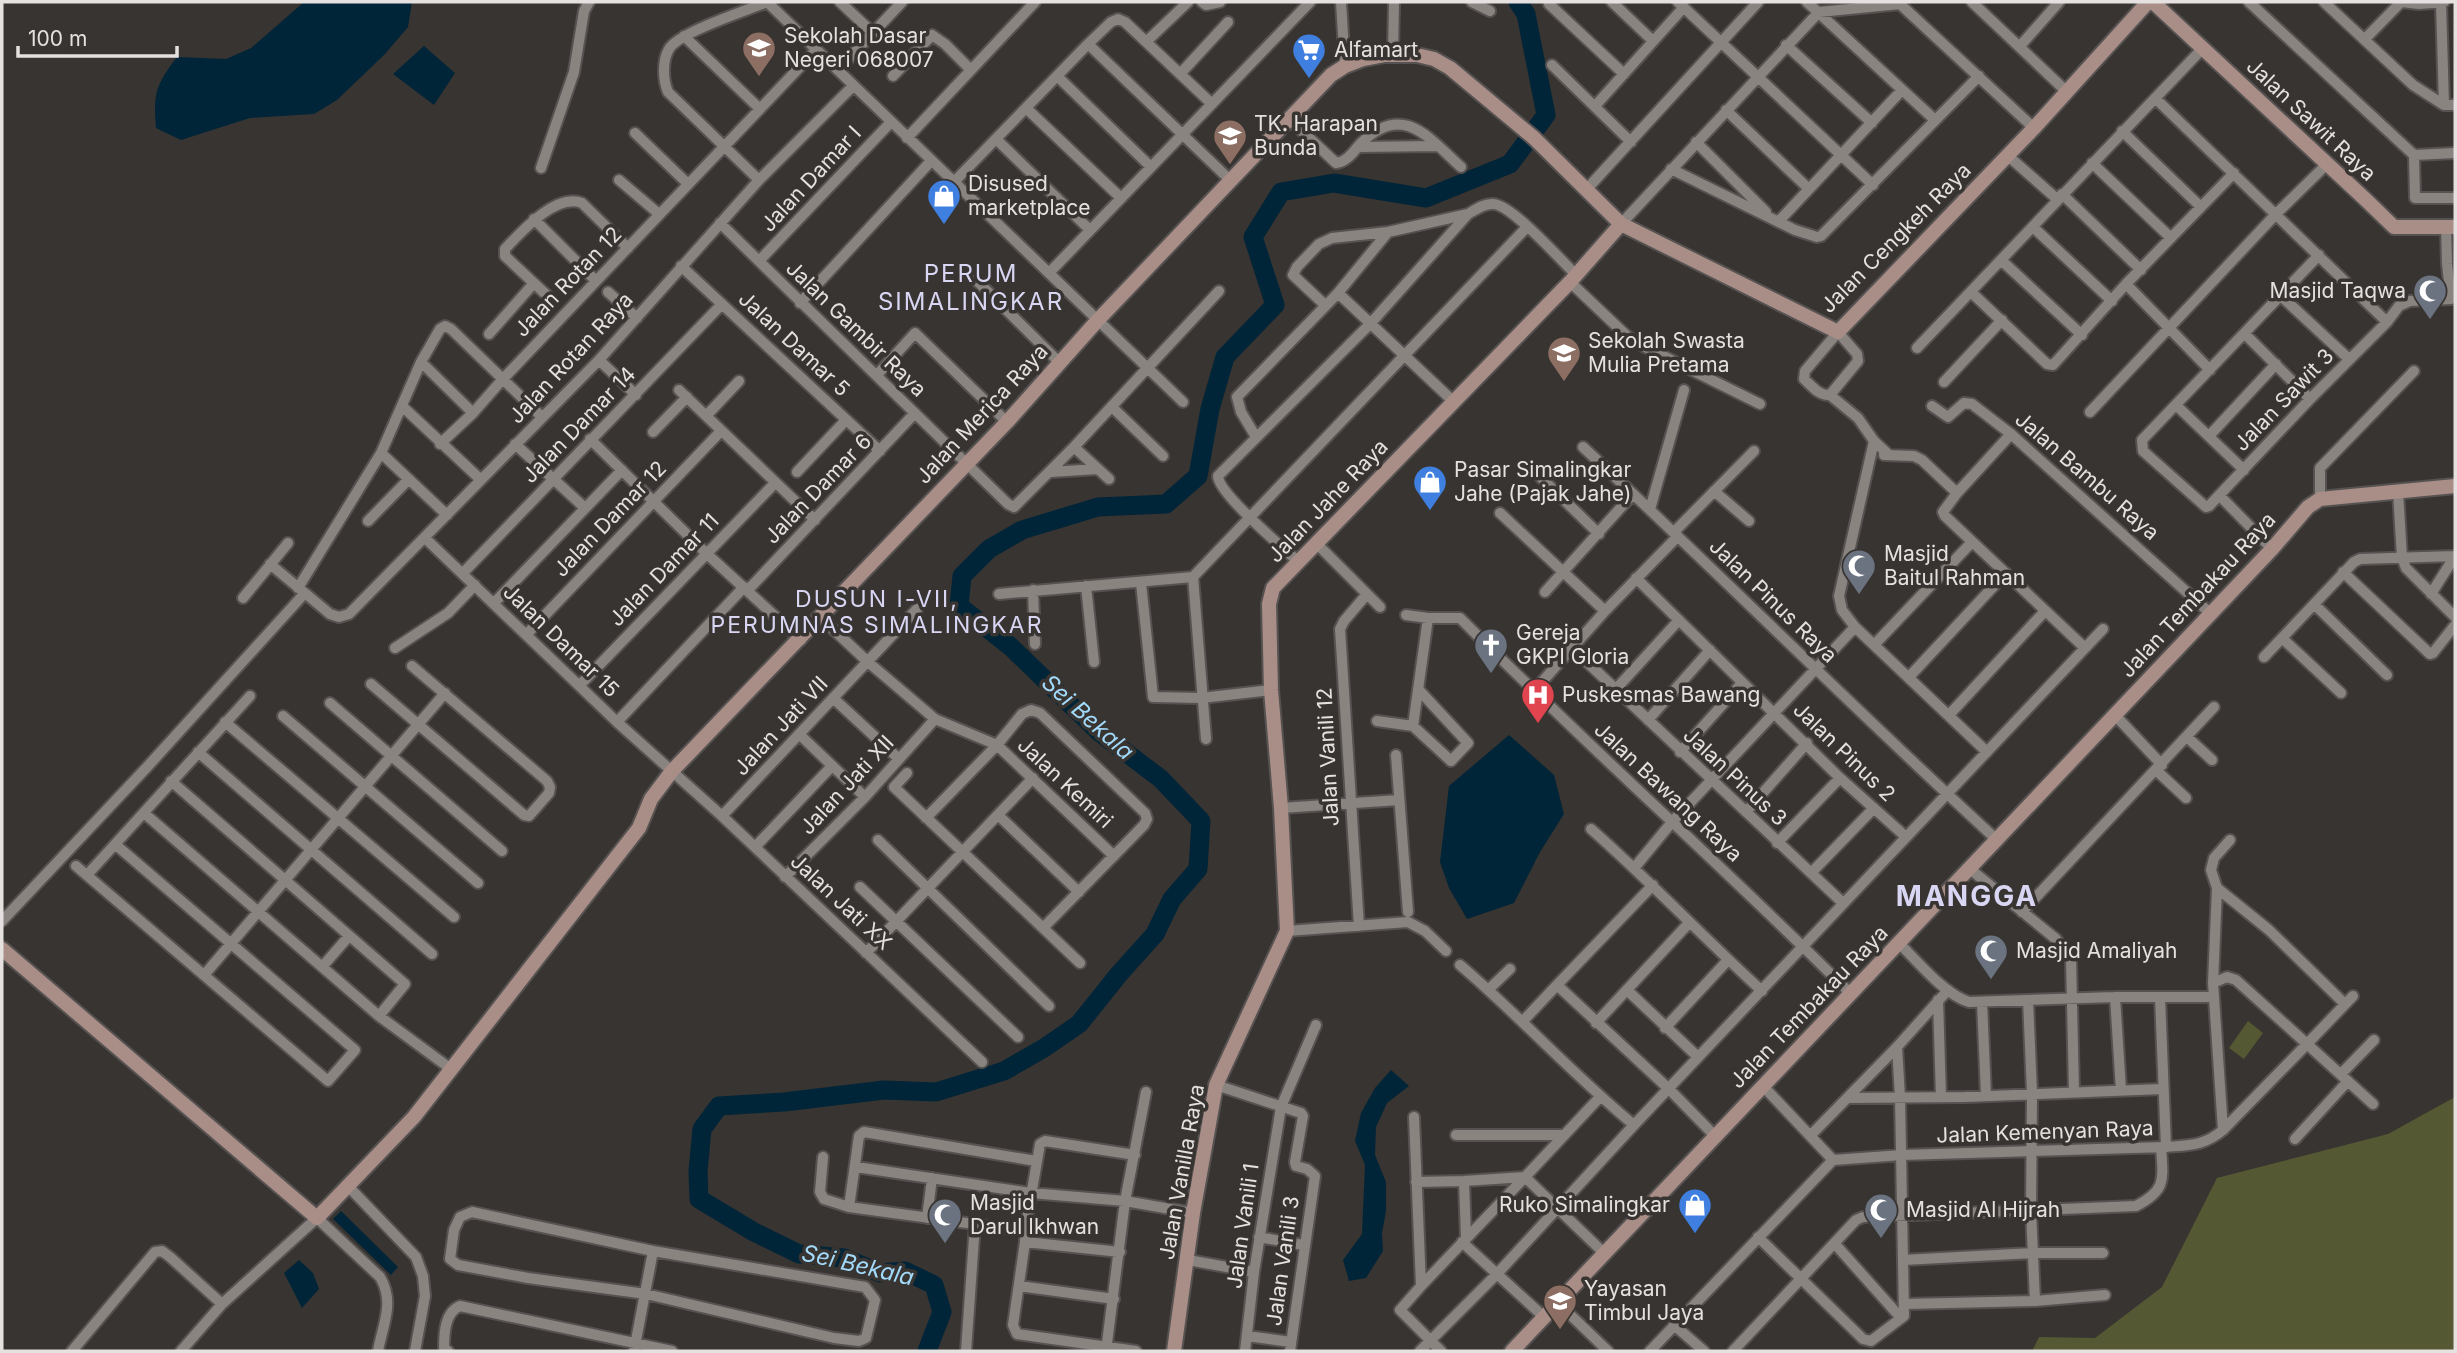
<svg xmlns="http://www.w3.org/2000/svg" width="2457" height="1353" viewBox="0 0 2457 1353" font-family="Inter,sans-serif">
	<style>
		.green { fill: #545833 }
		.water { fill: #002538 }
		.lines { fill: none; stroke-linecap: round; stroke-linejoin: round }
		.river { stroke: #002538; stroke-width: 19 }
		.street-casing { stroke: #565251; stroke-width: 14 }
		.secondary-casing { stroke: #565251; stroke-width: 18 }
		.street { stroke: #898480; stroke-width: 10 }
		.secondary { stroke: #a98e88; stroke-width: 14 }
		.labels { text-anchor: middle; stroke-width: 7; stroke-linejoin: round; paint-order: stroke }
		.poi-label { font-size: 21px; fill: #e4e1e0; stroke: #383431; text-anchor: start }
		.street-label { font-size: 21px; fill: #e4e1e0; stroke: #383431 }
		.neighbourhood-label { font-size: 23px; letter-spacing: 2px; fill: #d8d6f3; stroke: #383431 }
		.water-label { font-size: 23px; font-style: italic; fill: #a2dafb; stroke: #383431 }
		.quarter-label { font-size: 24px; letter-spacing: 2px; fill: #d8d6f3; stroke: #383431 }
		.district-label { font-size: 28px; font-weight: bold; letter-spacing: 2px; fill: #d8d6f3; stroke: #383431 }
	</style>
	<rect width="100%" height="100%" fill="#383431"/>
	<path class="green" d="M2248,1021L2263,1033L2244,1059L2229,1048Z
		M2455,1097V1351H2032L2039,1337L2095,1338L2162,1287L2217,1178L2388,1134Z"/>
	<path class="water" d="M304,2H412L408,27L385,54L337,100L314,114L250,118L181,140L156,128C153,93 156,85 177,57L226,59L251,48Z
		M424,46L455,73L434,105L393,74Z
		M1509,735L1554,775L1564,814L1540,852L1514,903L1467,919L1449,888L1440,862L1449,786Z
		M1391,1070L1409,1086L1387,1103L1376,1127L1375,1155L1386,1182V1211L1382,1233L1383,1251L1366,1278L1349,1281L1343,1260L1362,1234L1365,1165L1355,1141L1361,1113L1375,1088Z
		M341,1211L398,1267L391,1275L333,1219Z
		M299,1260L313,1273L319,1289L302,1308L284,1273Z"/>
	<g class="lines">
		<path class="river" d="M927,1351L942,1312L934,1285L905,1271L880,1273L844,1258L799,1254L754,1232L699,1199L698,1171L702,1129L719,1106L784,1102L884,1090L936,1092L1004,1071L1044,1048L1079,1024L1119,974L1155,934L1172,899L1198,869L1201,821L1161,779L1099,732L1011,647L959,606L962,576L989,549L1022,530L1098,507L1166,504L1198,476L1210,409L1225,357L1275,305L1253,237L1281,192L1334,183L1426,198L1510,164L1546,115L1526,14L1518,2"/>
		<g class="street-casing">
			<path id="street" d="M767,2L1183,402
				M840,2L874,34
				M1202,2L1206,5L1220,2
				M1341,2L1345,66
				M1472,2L1490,11
				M1612,2L1653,41
				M1678,2L1873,185
				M1807,2L1935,120
				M1972,2L2067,92
				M2249,2L2414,155L2455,153
				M2324,2L2413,85L2444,105H2455
				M2402,2L2419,4L2444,2
				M2441,2L2444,105
				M1549,4L1624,74
				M684,36L760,109
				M2365,39L2401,2
				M1146,42L1188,2
				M1088,44L1229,179
				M1786,45L1872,123
				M2020,46L2059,2
				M1393,54L1394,2
				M1552,65L1631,142
				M838,70L902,2
				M1180,74L1228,22
				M893,76L932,35L945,44L970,69
				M1057,76L1151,167
				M2155,98L2387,322
				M1595,106L1684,7
				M1026,108L1121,198
				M1726,110L1809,189
				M1288,118L1336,163C1347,162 1354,151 1361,143C1403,102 1428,137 1461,167
				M2122,131L2201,207
				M635,133L687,183
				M907,138L1035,2
				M996,139L1090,230
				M1696,142L1766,212
				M1358,147L1437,146
				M2007,155L2057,199
				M2414,155L2415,198H2455
				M2092,163L2171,238
				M541,168L574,72L584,11L589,2
				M1671,169L1795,230L1817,237L1821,236L1979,76
				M619,180L659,214
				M759,180L668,92C663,80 662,61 669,49C679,32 746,11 767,2
				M953,183L1088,44L1111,22L1118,19L1125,22L1212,104
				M1586,190L1758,2
				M2062,194L2141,270
				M534,219L596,281
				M1779,221L1902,90
				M720,223L1008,504L1014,507L1074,447L1219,291
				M1621,224L1819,12L1900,4L2034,128
				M2033,227L2112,301
				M2319,255L2142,440L2143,451L2206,507L2209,506L2310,399L2387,322L2399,306L2410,301L2451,299L2447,264L2446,227
				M2001,260L2082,335
				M759,261L891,122
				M681,266L880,451
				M969,273L1060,363
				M1049,273L1310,2
				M1570,282L1627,336L1639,344L1760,404
				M2126,284L2210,370
				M608,292L637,318
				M1971,292L2047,364L2053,365L2126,284L2234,173
				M1338,293L1454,402
				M2281,296L2349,359
				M552,300L505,256V249C522,231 556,193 582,203L628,248
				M800,303L931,161
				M1325,305L1293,275L1297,267L1319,244L1332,238L1388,232L1468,214
				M489,334L534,283
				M2245,334L2310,399
				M1917,348L2203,48
				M599,360L636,395
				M421,362L473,413
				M877,375L915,333L1007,422
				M1944,382L2002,320
				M679,390L815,520
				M1830,395L1858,361L1857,354L1838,332L1805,371L1804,379C1812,386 1819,396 1830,395L1858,418L1874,441L1889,455
				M402,406L480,479
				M1932,406L1948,417L1964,403L1972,404L2011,434L2210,613
				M2177,406L2244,470
				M1112,407L1163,456
				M2090,412L2276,214L2326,165
				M707,415L739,381
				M653,432L687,397
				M2011,434L1957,493L1943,512L1945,516L2085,648
				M2209,436L2276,364
				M1256,437L1241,412L1237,397L1338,293L1388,232
				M590,439L707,554L801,640
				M440,444L473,413L502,380L816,50
				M515,444L585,508
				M1074,447L1109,479
				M1583,447C1722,576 1856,711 1996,839
				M381,453L447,515
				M1884,455L1914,456L1922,460L1957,493
				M1529,466L1599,534
				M797,472L846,420
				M1051,472L1097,469
				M1714,491L1749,521
				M2398,491L2402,558L2406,568L2455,617
				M2219,495L2272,549
				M2320,499V468L2414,371
				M1650,509L1684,390
				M1500,513L1605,611
				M368,521L409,479
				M1674,532L1754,451
				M425,538L617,722L722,816L982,1062
				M1317,544L1380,607
				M1299,562C1283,548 1218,493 1218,476L1371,323L1468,214C1475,210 1485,203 1493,204C1511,204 1561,260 1576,275
				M270,564L330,614L339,617L349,614L599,360L759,180L853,86
				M2343,572L2430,654L2433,653L2455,625
				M463,573L722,304
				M1636,578L1840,778L1905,836
				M1141,583L1153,697L1201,698L1271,690
				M1086,586L1094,662
				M298,588L381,453L421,362L440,329L445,326L451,329L542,417
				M1033,590L1035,644
				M747,591L915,413
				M1545,592L1633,494
				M999,594L1193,577
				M2431,594L2455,556
				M243,598L288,543
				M494,603L622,470
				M2315,605L2387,675
				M1406,615L1428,618H1460C1587,746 1723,866 1851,994
				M821,618L868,662L935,719L997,745L1114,856
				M1855,627L1987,752
				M527,634L721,431
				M2282,638L2341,693
				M1874,645L1972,542
				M395,648L448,613L475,585
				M1573,649L1843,903
				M2264,657L2354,562L2360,559L2455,556
				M1909,677L2006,573
				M371,684L524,815L529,816L549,793L550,787L547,781L412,666
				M580,685L775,483
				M1616,689L1679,620
				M1533,692L1605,611L1678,536
				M833,698L899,759
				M330,703L502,851
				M1949,715L2045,611
				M2115,715L2162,765
				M283,716L478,883
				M1648,720L1710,650
				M1377,721L1413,726L1428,618
				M225,722L454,917
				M617,722L744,587
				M1413,726L1451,761L1468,743L1418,689
				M799,734L865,797
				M2187,737L2212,760
				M1206,739L1193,577L1527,227
				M198,752L432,954
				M1680,752L1742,683
				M1396,755L1408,912
				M2157,771L2186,798
				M907,773L894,787L1080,963
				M171,781L405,984L379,1016
				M1281,808L1399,800
				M1746,812L1807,743
				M144,813L379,1016L451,1069
				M998,815L1079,892
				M722,816L917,609
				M926,818L997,745L1022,714L1031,710L1040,713L1145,813L1147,819L1144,825L1043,928
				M1591,829C1650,881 1704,938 1762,991
				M878,840L1049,1006
				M1777,843L1840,778
				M755,847L832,766
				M76,866L328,1081L355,1050L116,845
				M1635,867L1672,822L1855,627L1842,610L1839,596L1874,441
				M1970,869L2056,939L2071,959L2074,1092
				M1811,873L1874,808
				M87,875L250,696
				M785,877L865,797L935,719
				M1653,885L1557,985L1669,1089L1715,1136
				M860,887L1018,1037
				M2217,888L2269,930L2345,1004
				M2022,912L2214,707
				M2,921L148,766L304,594
				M1359,926L1340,629L1344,621L1367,594
				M1287,931L1408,922L1425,931L1446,951
				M1899,943C1918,962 1944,994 1969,1002L2115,997H2214
				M866,953L1033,778
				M1460,965C1520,1016 1573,1075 1634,1125L2103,629
				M322,967L349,936
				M205,974L445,693
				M2213,983L2227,977L2236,980L2307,1044L2223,1130
				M1489,989L1510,969
				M1627,990L1698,1057
				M2353,996L2307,1044L2373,1104
				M2115,997L2121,1090
				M2160,997L2166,1147
				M1938,1000L1941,1097
				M2028,1000L2032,1093L2031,1210L2035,1301
				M1982,1002L1986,1095
				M1523,1021L1557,985
				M1596,1023L1689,923
				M1665,1028L1728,960
				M2341,1074L2374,1040
				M1216,1085L1301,1113L1303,1116L1295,1162L1296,1166L1307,1169L1315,1176L1290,1351
				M1763,1086L1833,1160L1902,1155L2166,1147C2190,1145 2204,1146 2223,1130L2213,983L2217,888L2211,870L2214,858L2230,840
				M1847,1098L1965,1097L2162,1089
				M1414,1117L1421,1286L1400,1310L1441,1351
				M1456,1135H1563
				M1810,1136L1897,1047L1948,990
				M2295,1139L2348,1081
				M1135,1155L1045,1141L1040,1144L1025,1231V1242L1013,1325L1017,1334L1136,1351
				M823,1157L820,1192L824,1199L849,1207L1025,1231
				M856,1167L1031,1193L1125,1201L1193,1213
				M1464,1181L1525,1177L1600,1097
				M1416,1182L1464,1181L1466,1238
				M347,1185L416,1257L423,1276L425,1296L415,1351
				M849,1207L859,1136L864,1132L1036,1161
				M927,1218L932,1178
				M1259,1237L1303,1245
				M1758,1237L1863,1339L1871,1341L1904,1316L1900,1097L1897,1047
				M1025,1242L1120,1252
				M1462,1242L1543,1316
				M1835,1244L1901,1318
				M1188,1260L1254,1272
				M1903,1260L2033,1253H2103
				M1019,1286L1114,1299
				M1421,1286L1525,1177L1604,1253
				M1557,1302L1608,1351
				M1905,1304L2035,1301L2105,1295
				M1674,1325L1704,1351
				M1247,1336L1291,1342
				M72,1351L155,1252L162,1251L170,1257L222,1304
				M181,1351L222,1304L317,1218L380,1277C395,1302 383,1324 378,1351
				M448,1351L444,1348C444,1333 445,1312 460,1306L672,1351
				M634,1351L653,1251L472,1212L460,1217L454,1230L450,1259L458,1265L528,1278L646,1294L834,1338L859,1341L866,1338L875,1300L865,1287L653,1251
				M966,1351L975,1224
				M1106,1351L1125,1201L1146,1092
				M1245,1351L1254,1272L1281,1107L1316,1025
				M1420,1351L1496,1275L1634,1125
				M1650,1351L1833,1160
				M1733,1351L1856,1220L1863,1217L2136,1206C2167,1190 2163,1179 2161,1147"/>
		</g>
		<g class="secondary-casing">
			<path id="secondary" d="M2153,2L2365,199L2394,227H2455
				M2,949L317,1218L414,1117L639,828L651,799L672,771L1007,422L1097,321L1331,75L1345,66L1363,59L1384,55H1417L1434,59L1450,68L1534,138L1621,224L1838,332L2034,128L2148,2
				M1174,1351L1193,1213L1216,1085L1287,931L1281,808L1271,690L1269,604L1273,588L1570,282L1621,224
				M1512,1351L2272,549L2308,507L2320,499L2455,486"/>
		</g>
		<use href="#street" class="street"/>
		<use href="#secondary" class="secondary"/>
	</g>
	<defs>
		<g id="school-pin" transform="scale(1.75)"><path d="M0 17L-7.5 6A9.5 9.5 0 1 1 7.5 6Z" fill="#8d6e63" stroke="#383431"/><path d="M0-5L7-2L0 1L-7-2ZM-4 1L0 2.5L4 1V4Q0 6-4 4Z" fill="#fff"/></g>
		<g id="supermarket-pin" transform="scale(1.75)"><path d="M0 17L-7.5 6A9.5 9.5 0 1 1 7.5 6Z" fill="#3f7fe0" stroke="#383431"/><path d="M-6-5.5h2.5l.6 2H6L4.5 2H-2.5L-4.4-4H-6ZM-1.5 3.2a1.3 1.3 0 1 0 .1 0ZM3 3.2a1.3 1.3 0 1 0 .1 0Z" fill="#fff"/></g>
		<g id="shop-pin" transform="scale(1.75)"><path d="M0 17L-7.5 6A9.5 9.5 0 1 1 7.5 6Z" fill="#3f7fe0" stroke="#383431"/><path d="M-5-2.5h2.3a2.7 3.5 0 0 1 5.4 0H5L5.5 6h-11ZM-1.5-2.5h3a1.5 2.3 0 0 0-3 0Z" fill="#fff"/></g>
		<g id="mosque-pin" transform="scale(1.75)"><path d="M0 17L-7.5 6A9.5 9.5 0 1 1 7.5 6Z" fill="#6b7280" stroke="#383431"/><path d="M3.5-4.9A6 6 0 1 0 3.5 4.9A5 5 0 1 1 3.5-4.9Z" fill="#fff"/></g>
		<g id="church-pin" transform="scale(1.75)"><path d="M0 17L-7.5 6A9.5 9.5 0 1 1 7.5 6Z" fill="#6b7280" stroke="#383431"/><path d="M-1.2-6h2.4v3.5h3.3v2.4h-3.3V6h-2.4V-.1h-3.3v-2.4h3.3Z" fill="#fff"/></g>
		<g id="hospital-pin" transform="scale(1.75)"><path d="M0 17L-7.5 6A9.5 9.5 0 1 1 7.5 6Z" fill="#e0444e" stroke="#383431"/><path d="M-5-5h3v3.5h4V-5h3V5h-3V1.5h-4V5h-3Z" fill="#fff"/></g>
	</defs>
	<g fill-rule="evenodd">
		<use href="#school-pin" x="759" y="48"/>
		<use href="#supermarket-pin" x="1309" y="50"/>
		<use href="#school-pin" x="1230" y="136"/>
		<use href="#shop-pin" x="944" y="196"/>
		<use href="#mosque-pin" x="2430" y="291"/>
		<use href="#school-pin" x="1564" y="353"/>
		<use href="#shop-pin" x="1430" y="482"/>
		<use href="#mosque-pin" x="1859" y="566"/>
		<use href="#church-pin" x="1491" y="645"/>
		<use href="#hospital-pin" x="1538" y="695"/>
		<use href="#mosque-pin" x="1991" y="951"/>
		<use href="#shop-pin" x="1695" y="1205"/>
		<use href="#mosque-pin" x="1881" y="1210"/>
		<use href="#mosque-pin" x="945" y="1215"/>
		<use href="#school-pin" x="1560" y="1301"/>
	</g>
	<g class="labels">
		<g class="poi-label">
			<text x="784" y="43">Sekolah Dasar<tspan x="784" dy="24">Negeri 068007</tspan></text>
			<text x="1334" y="57">Alfamart</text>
			<text x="1254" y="131">TK. Harapan<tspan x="1254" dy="24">Bunda</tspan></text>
			<text x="968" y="191">Disused<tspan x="968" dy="24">marketplace</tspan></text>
			<text x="2406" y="298" text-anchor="end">Masjid Taqwa</text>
			<text x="1588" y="348">Sekolah Swasta<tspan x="1588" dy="24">Mulia Pretama</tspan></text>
			<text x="1454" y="477">Pasar Simalingkar<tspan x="1454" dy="24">Jahe (Pajak Jahe)</tspan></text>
			<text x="1884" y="561">Masjid<tspan x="1884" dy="24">Baitul Rahman</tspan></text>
			<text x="1516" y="640">Gereja<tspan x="1516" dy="24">GKPI Gloria</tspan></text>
			<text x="1562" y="702">Puskesmas Bawang</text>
			<text x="2016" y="958">Masjid Amaliyah</text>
			<text x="970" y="1210">Masjid<tspan x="970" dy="24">Darul Ikhwan</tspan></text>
			<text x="1670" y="1212" text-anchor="end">Ruko Simalingkar</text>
			<text x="1906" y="1217">Masjid Al Hijrah</text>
			<text x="1584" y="1296">Yayasan<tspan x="1584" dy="24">Timbul Jaya</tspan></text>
		</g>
		<g class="street-label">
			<text transform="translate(2311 120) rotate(43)" y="7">Jalan Sawit Raya</text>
			<text transform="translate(811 179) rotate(-47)" y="7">Jalan Damar I</text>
			<text transform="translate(1896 238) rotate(-45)" y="7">Jalan Cengkeh Raya</text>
			<text transform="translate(568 282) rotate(-46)" y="7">Jalan Rotan 12</text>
			<text transform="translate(856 329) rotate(44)" y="7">Jalan Gambir Raya</text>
			<text transform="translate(794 344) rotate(43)" y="7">Jalan Damar 5</text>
			<text transform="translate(571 358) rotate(-47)" y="7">Jalan Rotan Raya</text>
			<text transform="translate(2284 400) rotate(-46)" y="7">Jalan Sawit 3</text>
			<text transform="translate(982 414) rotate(-47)" y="7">Jalan Merica Raya</text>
			<text transform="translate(579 425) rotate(-46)" y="7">Jalan Damar 14</text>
			<text transform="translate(2087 476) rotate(41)" y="7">Jalan Bambu Raya</text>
			<text transform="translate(818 489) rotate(-46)" y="7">Jalan Damar 6</text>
			<text transform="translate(1328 501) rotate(-46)" y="7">Jalan Jahe Raya</text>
			<text transform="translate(610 519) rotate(-46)" y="7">Jalan Damar 12</text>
			<text transform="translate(664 570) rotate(-46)" y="7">Jalan Damar 11</text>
			<text transform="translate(2198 595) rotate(-47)" y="7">Jalan Tembakau Raya</text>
			<text transform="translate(1773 601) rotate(44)" y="7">Jalan Pinus Raya</text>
			<text transform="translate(561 641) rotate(44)" y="7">Jalan Damar 15</text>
			<text transform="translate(781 726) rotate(-47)" y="7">Jalan Jati VII</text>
			<text transform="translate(1844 752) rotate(44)" y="7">Jalan Pinus 2</text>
			<text transform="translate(1328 757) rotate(-93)" y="7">Jalan Vanili 12</text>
			<text transform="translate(1735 777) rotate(43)" y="7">Jalan Pinus 3</text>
			<text transform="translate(1065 783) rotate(43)" y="7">Jalan Kemiri</text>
			<text transform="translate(847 785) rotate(-47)" y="7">Jalan Jati XII</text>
			<text transform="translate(1668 792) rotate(43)" y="7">Jalan Bawang Raya</text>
			<text transform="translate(841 902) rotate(43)" y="7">Jalan Jati XX</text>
			<text transform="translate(1809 1007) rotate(-46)" y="7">Jalan Tembakau Raya</text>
			<text transform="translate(2045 1132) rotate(-2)" y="7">Jalan Kemenyan Raya</text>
			<text transform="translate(1182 1172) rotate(-80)" y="7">Jalan Vanilla Raya</text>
			<text transform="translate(1243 1226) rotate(-82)" y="7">Jalan Vanili 1</text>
			<text transform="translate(1283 1261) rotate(-82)" y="7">Jalan Vanili 3</text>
		</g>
		<g class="neighbourhood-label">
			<text x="877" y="607">DUSUN I-VII,<tspan x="877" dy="26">PERUMNAS SIMALINGKAR</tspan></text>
		</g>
		<g class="water-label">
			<text transform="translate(1088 717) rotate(42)" y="8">Sei Bekala</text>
			<text transform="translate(858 1265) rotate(13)" y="8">Sei Bekala</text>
		</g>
		<g class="quarter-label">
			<text x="971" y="282">PERUM<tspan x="971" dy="28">SIMALINGKAR</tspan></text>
		</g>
		<g class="district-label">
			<text x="1967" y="906">MANGGA</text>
		</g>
	</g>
	<rect width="2457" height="1353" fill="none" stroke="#e4e1e0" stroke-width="7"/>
	<path d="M18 46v10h159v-10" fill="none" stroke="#e4e1e0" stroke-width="3.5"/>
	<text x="28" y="46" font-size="21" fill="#e4e1e0" stroke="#383431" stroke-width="5" paint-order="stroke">100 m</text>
</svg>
